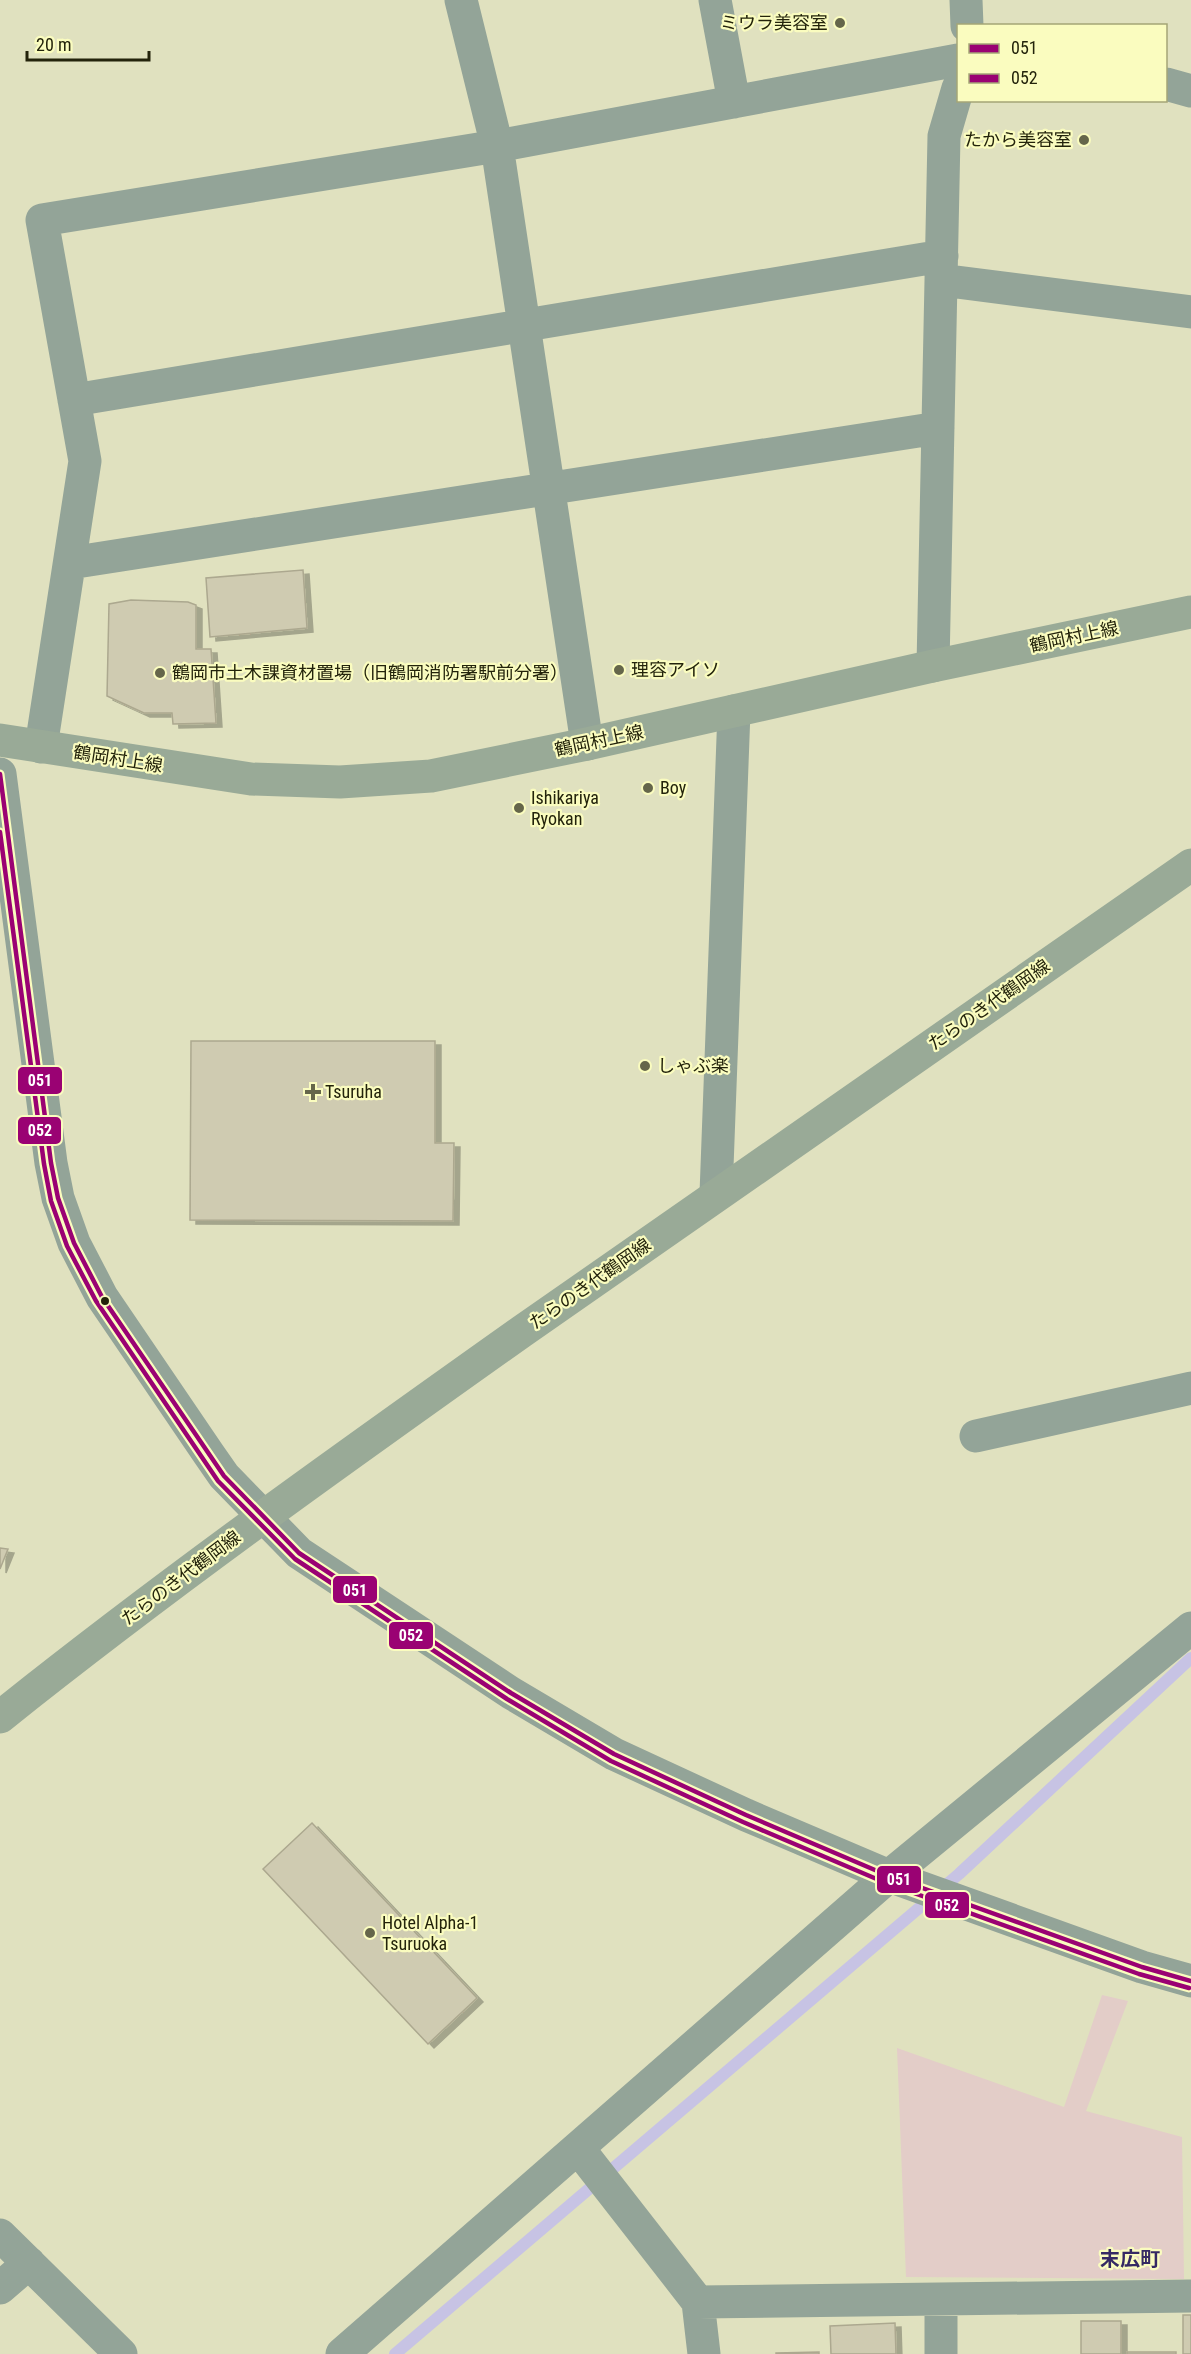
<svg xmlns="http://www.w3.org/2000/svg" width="1191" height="2354" viewBox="0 0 1191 2354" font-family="'Roboto Condensed','Noto Sans JP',sans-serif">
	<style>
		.green { fill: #e3cdc8 }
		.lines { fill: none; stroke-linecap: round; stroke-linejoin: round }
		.stream { stroke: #c7c3e4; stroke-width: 12 }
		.building { fill: #cfcbb1; stroke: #aca88f; stroke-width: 1.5; filter: url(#shadow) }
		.minor { stroke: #93a498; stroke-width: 33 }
		.tertiary { stroke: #93a498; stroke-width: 33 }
		.secondary { stroke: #99aa97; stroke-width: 33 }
		.bus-1-casing { stroke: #fafcbf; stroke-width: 9 }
		.bus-2-casing { stroke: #fafcbf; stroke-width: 9 }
		.bus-1 { stroke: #9a0273; stroke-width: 4.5 }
		.bus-2 { stroke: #9a0273; stroke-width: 4.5 }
		.poi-dot { fill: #65664a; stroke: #fafcbf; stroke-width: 2 }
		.bus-dot { fill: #23230b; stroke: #fafcbf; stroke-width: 2 }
		.labels { text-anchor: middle; stroke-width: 4.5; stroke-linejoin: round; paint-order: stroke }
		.poi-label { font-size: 18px; fill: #23230b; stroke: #fafcbf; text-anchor: start }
		.street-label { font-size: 18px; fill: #23230b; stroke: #fafcbf }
		.neighbourhood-label { font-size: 20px; font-weight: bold; fill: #352964; stroke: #fafcbf }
		.line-badge { stroke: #fafcbf; stroke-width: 2 }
		.badge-label { font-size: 16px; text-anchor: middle; font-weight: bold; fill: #fff }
	</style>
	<defs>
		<filter id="shadow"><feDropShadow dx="6" dy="4" stdDeviation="0" flood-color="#0004"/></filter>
	</defs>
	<rect width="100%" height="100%" fill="#e0e1bf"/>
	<path class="green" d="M1102,1995L1128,2001L1086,2111L1182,2137L1184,2279L906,2277L897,2048L1064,2107Z"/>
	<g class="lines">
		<path class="stream" d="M395,2354L959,1874L1191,1658"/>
	</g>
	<path class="building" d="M303,570L307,628L210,637L206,578Z
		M131,600L188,602L196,605V649H211L216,723L173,724L172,713H144L107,696L109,604Z
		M191,1041H435V1143H454L453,1221L190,1220Z
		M0,1548L8,1549L0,1569Z
		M312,1823L477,1998L428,2044L263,1869Z
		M1183,2315H1191V2354H1183Z
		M1081,2321H1121V2354H1081Z
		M895,2323L896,2354H831L830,2326Z
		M819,2352V2354H776V2353Z
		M1127,2352H1176V2354H1127Z"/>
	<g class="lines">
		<path class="minor" d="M461,0L497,146L587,744
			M715,0L734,102
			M966,0L967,26
			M1166,84L1191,91
			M941,280L1191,312
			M74,400L942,256
			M70,563L938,428
			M933,666L944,136L958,88
			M41,747L85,461L42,220L497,146L958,60
			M716,1194L734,711
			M976,1436L1191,1388
			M578,2148L698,2302L704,2354
			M0,2235L121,2354
			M0,2288L29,2263
			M941,2299V2354
			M698,2302L1191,2296
			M342,2354L889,1876L1191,1628"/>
		<path class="tertiary" d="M0,774L51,1163L58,1198L74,1243L102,1297L208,1453L224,1476L299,1553L511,1693L614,1754L746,1815L889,1876L1142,1967L1191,1981"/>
		<path class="secondary" d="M0,740L251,779L340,782L431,776L587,744L933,666L1191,612
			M0,1717C169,1582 345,1457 521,1332C743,1175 967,1020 1191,865"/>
		<g class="bus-1-casing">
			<path id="bus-1" d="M0,774L51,1163L58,1198L74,1243L102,1297L224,1476L299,1553L511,1693L614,1754L746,1815L889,1876L1142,1967L1191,1981"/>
		</g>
		<g class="bus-2-casing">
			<path id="bus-2" d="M0,832L44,1164L51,1201L67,1246L96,1301L218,1481L295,1559L507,1699L611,1761L743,1822L886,1883L1139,1974L1189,1988"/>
		</g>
		<use href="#bus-1" class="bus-1"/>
		<use href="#bus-2" class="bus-2"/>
	</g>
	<g class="poi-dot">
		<circle cx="840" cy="23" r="6"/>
		<circle cx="1084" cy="140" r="6"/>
		<circle cx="619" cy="670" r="6"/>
		<circle cx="160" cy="673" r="6"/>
		<circle cx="648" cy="788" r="6"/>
		<circle cx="519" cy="808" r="6"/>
		<circle cx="645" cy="1066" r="6"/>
		<path d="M310 1083h6v6h6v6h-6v6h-6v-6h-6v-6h6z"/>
		<circle cx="370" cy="1933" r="6"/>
	</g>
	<circle class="bus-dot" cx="105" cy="1301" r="5"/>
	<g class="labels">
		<g class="poi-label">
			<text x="828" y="29" text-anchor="end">ミウラ美容室</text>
			<text x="1072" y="146" text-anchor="end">たから美容室</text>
			<text x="631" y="676">理容アイソ</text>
			<text x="172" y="679">鶴岡市土木課資材置場（旧鶴岡消防署駅前分署）</text>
			<text x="660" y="794">Boy</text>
			<text x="531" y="804">Ishikariya<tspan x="531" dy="21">Ryokan</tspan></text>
			<text x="657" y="1072">しゃぶ楽</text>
			<text x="325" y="1098">Tsuruha</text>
			<text x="382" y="1929">Hotel Alpha-1<tspan x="382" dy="21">Tsuruoka</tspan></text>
		</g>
		<g class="street-label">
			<text transform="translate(1074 637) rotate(-12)" y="6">鶴岡村上線</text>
			<text transform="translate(599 741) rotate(-12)" y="6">鶴岡村上線</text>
			<text transform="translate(118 759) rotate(9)" y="6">鶴岡村上線</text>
			<text transform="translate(989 1005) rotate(-35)" y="6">たらのき代鶴岡線</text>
			<text transform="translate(590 1284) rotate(-35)" y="6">たらのき代鶴岡線</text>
			<text transform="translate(181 1578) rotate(-37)" y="6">たらのき代鶴岡線</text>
		</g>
		<g class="neighbourhood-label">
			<text x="1130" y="2266">末広町</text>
		</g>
	</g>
	<g class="line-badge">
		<rect x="17" y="1066" width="46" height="29" rx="6" fill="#9a0273"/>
		<rect x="17" y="1116" width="45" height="29" rx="6" fill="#9a0273"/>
		<rect x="332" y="1575" width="46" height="29" rx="6" fill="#9a0273"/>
		<rect x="388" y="1621" width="46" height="29" rx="6" fill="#9a0273"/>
		<rect x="876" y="1865" width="46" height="29" rx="6" fill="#9a0273"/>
		<rect x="924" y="1891" width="46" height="28" rx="6" fill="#9a0273"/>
	</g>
	<g class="badge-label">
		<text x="40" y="1086">051</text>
		<text x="40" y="1136">052</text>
		<text x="355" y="1596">051</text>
		<text x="411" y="1641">052</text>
		<text x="899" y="1885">051</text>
		<text x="947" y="1911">052</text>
	</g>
	<rect x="957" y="24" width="210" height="78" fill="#fafcbf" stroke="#a4a577" stroke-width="1.5"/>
	<rect x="969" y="44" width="30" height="9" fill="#9a0273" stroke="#a4a577" stroke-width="1.5"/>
	<text x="1011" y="54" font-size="18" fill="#23230b">051</text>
	<rect x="969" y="74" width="30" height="9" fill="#9a0273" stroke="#a4a577" stroke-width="1.5"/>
	<text x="1011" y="84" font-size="18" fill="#23230b">052</text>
	<path d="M27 51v9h122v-9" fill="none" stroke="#23230b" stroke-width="3"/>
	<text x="36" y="51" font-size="18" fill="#23230b" stroke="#fafcbf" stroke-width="4.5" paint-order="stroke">20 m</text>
</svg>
